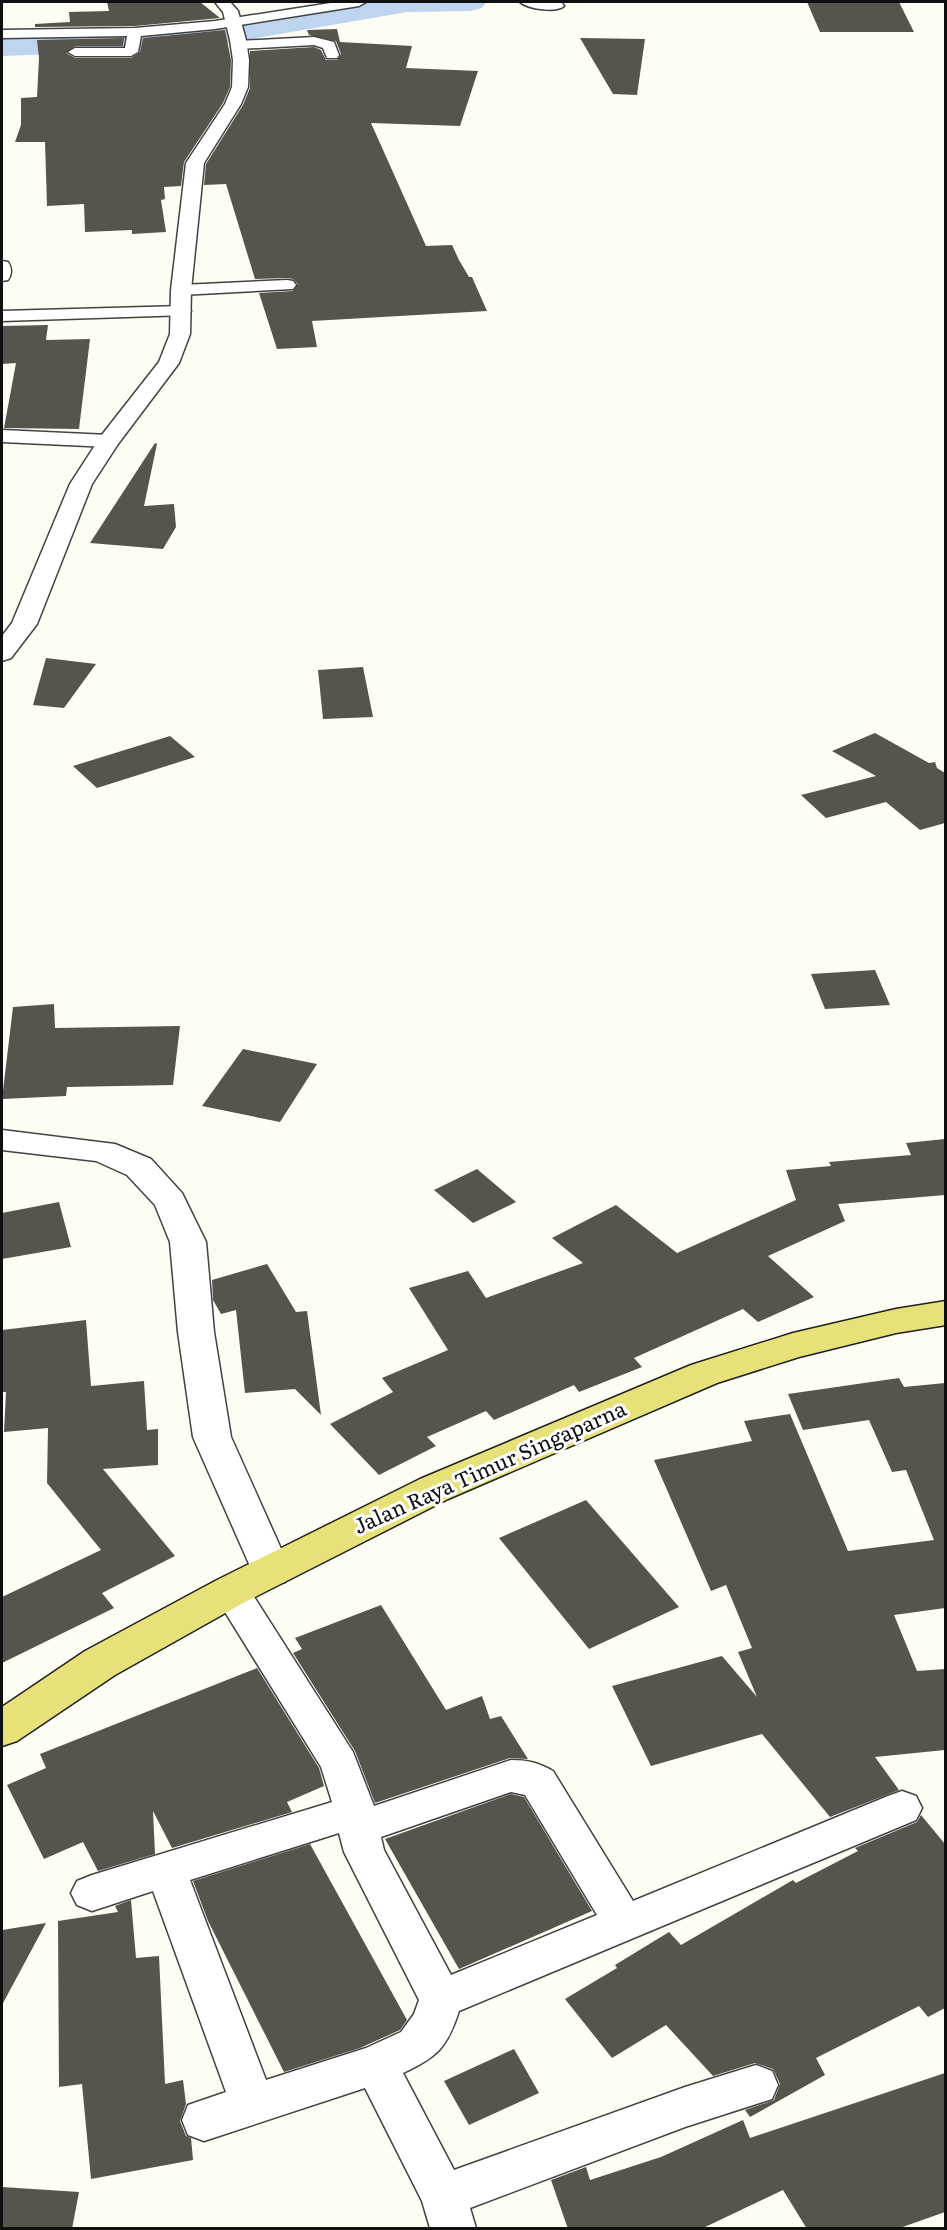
<svg xmlns="http://www.w3.org/2000/svg" width="947" height="2230" viewBox="0 0 947 2230" font-family="Literata,serif">
	<style>
		.lines { fill: none; stroke-linecap: round; stroke-linejoin: round }
		.river { fill: #bed4ef; fill-rule: evenodd }
		.building { fill: #57534d }
		.minor-casing { stroke: #424242; stroke-width: 3 }
		.tertiary-casing { stroke: #424242; stroke-width: 3 }
		.primary-casing { stroke: #202020; stroke-width: 3 }
		.minor { fill: #fff; fill-rule: evenodd }
		.tertiary { fill: #fff; fill-rule: evenodd }
		.primary { fill: #e7e17a; fill-rule: evenodd }
		.labels { text-anchor: middle; stroke-width: 6; stroke-linejoin: round; paint-order: stroke }
		.street-label { font-size: 21px; fill: #0f0f0f; stroke: #fff }
	</style>
	<rect width="100%" height="100%" fill="#fdfdf4"/>
	<g class="lines">
		<path class="river" d="M363,2H486L482,8L471,11L407,12L193,49L2,56V38L193,31Z"/>
	</g>
	<path class="building" d="M107,2H200L220,18L135,26L35,27V24L70,22L69,12L109,11Z
		M807,2H899L914,32H820Z
		M337,29L340,42L412,46L406,68L478,71L460,126L371,123L426,246L452,245L459,260L469,277H472L487,311L312,321L317,347L277,349L259,293L293,291L298,284L293,279L287,278L255,279L226,184L204,185L206,164L243,105L250,88V51L314,47L321,50L326,60H337L341,54L336,41L309,35L307,30Z
		M225,30L231,60L230,87L223,103L184,162L181,186L164,187L165,199L161,200L166,232L132,234V230L85,232L84,204L47,206L45,142H15L21,125V98L37,97L39,58L37,40L124,38L123,46H75L66,53L75,58H131L140,52L143,38Z
		M580,38L645,39L637,95L613,94Z
		M48,325L46,340L90,339L79,429L4,428L16,363L2,364V326Z
		M155,443L157,444L144,506L174,504L176,527L163,549L90,543Z
		M46,658L96,664L64,708L33,705Z
		M363,667L373,717L323,719L318,670Z
		M875,733L929,763L935,762L937,768L945,773V823L920,830L886,802L826,818L801,795L876,776L832,751Z
		M170,736L195,757L97,788L73,766Z
		M875,970L890,1005L825,1009L811,974Z
		M54,1004L55,1028L180,1026L173,1085L67,1087L66,1096L2,1099L13,1007Z
		M243,1049L317,1064L280,1122L202,1106Z
		M945,1139V1195L838,1204L845,1221L768,1256L814,1297L758,1322L743,1309L634,1358L642,1367L579,1392L574,1385L494,1420L486,1411L427,1437L436,1446L379,1475L330,1424L393,1392L382,1378L448,1350L409,1288L468,1271L486,1298L583,1263L552,1238L616,1205L677,1253L796,1200L786,1170L831,1166L829,1162L911,1155L906,1143Z
		M477,1169L516,1202L473,1223L434,1190Z
		M59,1202L71,1247L2,1259V1213Z
		M267,1264L296,1312L307,1311L321,1415L295,1389L245,1393L236,1310L221,1314L213,1300L212,1280Z
		M86,1320L91,1386L144,1381L147,1430L158,1429V1465L103,1469L175,1556L102,1593L114,1608L2,1663V1597L101,1550L47,1483L48,1428L4,1432L6,1392H2V1330Z
		M899,1378L904,1387L945,1383V1608L894,1615L917,1671L945,1669V1750L875,1757L899,1790L830,1817L762,1734L651,1766L612,1686L722,1656L757,1697L738,1652L752,1648L726,1585L711,1591L654,1460L752,1441L744,1421L790,1414L848,1551L934,1540L906,1470L892,1472L869,1420L803,1430L788,1394Z
		M586,1500L679,1607L589,1649L499,1538Z
		M381,1605L446,1710L482,1696L490,1719L501,1716L528,1759L510,1758L375,1803L355,1751L293,1653L302,1649L295,1638Z
		M257,1668L319,1768L324,1786L287,1802L292,1812L172,1848L153,1811L155,1854L98,1871L83,1842L44,1859L7,1785L46,1768L40,1754Z
		M511,1794L524,1797L592,1911L459,1969L385,1839Z
		M921,1815L945,1844V2008L928,2017L919,2006L816,2058L825,2075L750,2117L745,2110L774,2100L780,2084L773,2069L755,2063L713,2076L666,2025L612,2058L565,1999L617,1968L615,1965L669,1932L681,1945L793,1880L796,1883L858,1851L855,1848L917,1822Z
		M310,1844L407,2020L400,2030L360,2048L284,2072L208,1921L193,1881Z
		M131,1900L136,1958L159,1956L165,2084L183,2080L186,2104L180,2121L186,2136L191,2138L193,2160L91,2179L82,2084L59,2087L58,1921L118,1912L115,1906Z
		M46,1923L2,2005V1930Z
		M514,2049L539,2093L469,2125L444,2081Z
		M945,2073V2212L897,2229H807L783,2190L701,2229H568L551,2180L586,2167L590,2180L661,2157L743,2120L750,2138Z
		M2,2187L79,2192L72,2229H2Z"/>
	<g class="lines">
		<g class="minor-casing">
			<path id="minor" d="M337,2H366L359,6L215,29L141,36L138,52L131,56H75L68,52L75,48H125L127,36L2,38V30L135,28L215,21Z
				M520,2L562,3L564,6C556,13 528,9 520,2Z
				M314,37L334,42L339,55L337,58H327L323,48L314,45L239,49L232,45L239,41Z
				M2,261L8,262C12,268 12,274 8,280L2,281Z
				M287,280L293,281L296,285L293,289L181,295L175,294L172,290L175,286L181,285Z
				M182,306L188,307L191,311L188,315L2,321V311Z
				M2,430L109,435L116,437L119,441L116,445L109,447L2,442Z
				M231,1577L244,1581L353,1752L374,1806L511,1760C528,1760 539,1763 553,1771L633,1901L888,1796L902,1791L916,1796L922,1808L916,1820L459,2011C447,2048 437,2057 403,2073L454,2170L685,2087L756,2065L772,2071L778,2085L772,2099L685,2127L470,2208L476,2228H430L422,2201L365,2088L204,2141L188,2135L182,2120L188,2105L226,2092L153,1891L92,1911L77,1905L71,1893L77,1881L92,1875L332,1802L321,1767L212,1591L218,1581ZM511,1792L525,1795L597,1915L451,1975L384,1850L381,1837ZM339,1833L344,1852L419,2000L414,2014L401,2032L366,2048L266,2080L190,1880Z"/>
		</g>
		<g class="tertiary-casing">
			<path id="tertiary" d="M215,2H230L238,11L246,40L249,60L248,87L241,104L204,163L191,290L190,334L179,363L118,444L92,484L37,624L11,658L2,661V636L12,623L70,484L101,436L159,362L170,334L171,290L186,163L225,104L232,87L233,60L230,40L223,12Z
				M2,1130L115,1144L151,1159L182,1193L206,1242L214,1332L231,1437L291,1571L285,1582L271,1586L257,1582L193,1437L178,1332L170,1242L155,1205L127,1175L96,1161L2,1150Z"/>
		</g>
		<g class="primary-casing">
			<path id="primary" d="M946,1301V1325L896,1333L799,1357L717,1383L448,1499L245,1602L115,1675L17,1741L2,1746V1707L85,1651L217,1580L420,1479L691,1365L793,1333L896,1309Z"/>
		</g>
		<use href="#minor" class="minor"/>
		<use href="#tertiary" class="tertiary"/>
		<use href="#primary" class="primary"/>
	</g>
	<g class="labels">
		<g class="street-label">
			<text transform="translate(490 1468) rotate(-24)" y="7">Jalan Raya Timur Singaparna</text>
		</g>
	</g>
	<rect width="947" height="2230" fill="none" stroke="#0f0f0f" stroke-width="6"/>
</svg>
